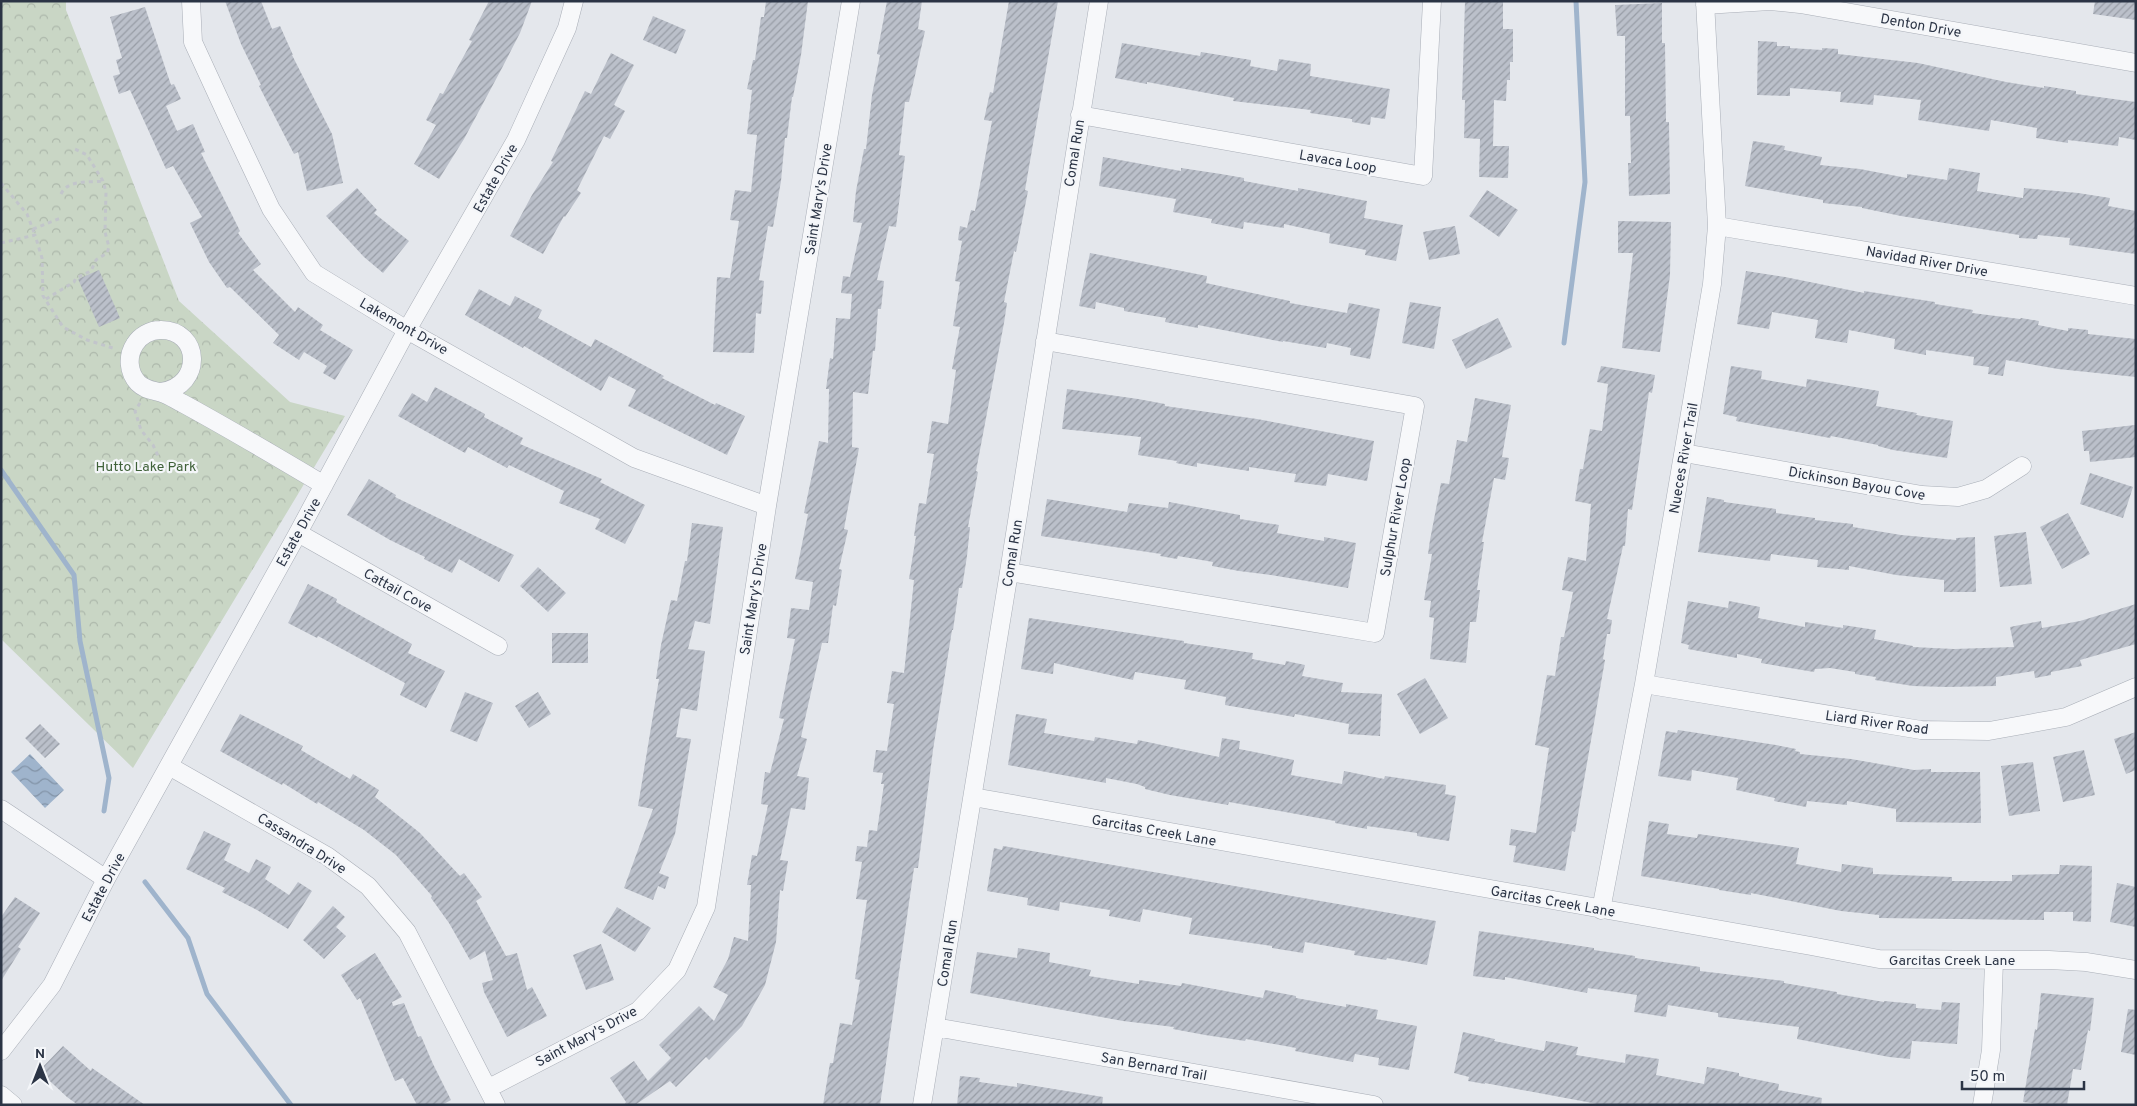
<svg xmlns="http://www.w3.org/2000/svg" width="2137" height="1106" viewBox="0 0 2137 1106" font-family="Overpass,sans-serif">
	<style>
		.park { fill: url(#park-crowns) }
		.water { fill: url(#water-waves) }
		.lines { fill: none; stroke-linecap: round; stroke-linejoin: round }
		.stream { stroke: #9fb4cc; stroke-width: 5 }
		.building { fill: url(#building-hatch) }
		.minor-casing { stroke: #a9aeb7; stroke-width: 19 }
		.path { stroke: #c2c5cb; stroke-width: 3; stroke-dasharray: 4 4; stroke-linecap: butt }
		.minor { stroke: #f7f8fa; stroke-width: 18 }
		.labels { text-anchor: middle; stroke-width: 4.5; stroke-linejoin: round; paint-order: stroke }
		.street-label { font-size: 14px; fill: #2b3445; stroke: #f4f6f9 }
		.park-label { font-size: 14px; fill: #3f6138; stroke: #f4f6f9 }
	</style>
	<defs>
		<pattern id="park-crowns" width="20" height="18" patternUnits="userSpaceOnUse" patternTransform="scale(1.25)"><rect width="20" height="18" fill="#c9d6c5"/><path d="M2 6a3 3 0 1 1 6 0M12 15a3 3 0 1 1 6 0" fill="none" stroke="#adb8ab"/></pattern>
		<pattern id="water-waves" width="16" height="10" patternUnits="userSpaceOnUse" patternTransform="scale(1.25)"><rect width="16" height="10" fill="#9fb4cc"/><path d="M0 5q4-4 8 0t8 0" fill="none" stroke="#8293a7"/></pattern>
		<pattern id="building-hatch" width="6" height="6" patternUnits="userSpaceOnUse" patternTransform="scale(1.25)"><rect width="6" height="6" fill="#bbc0ca"/><path d="M-1 1l2-2M0 6l6-6M5 7l2-2" fill="none" stroke="#989da6"/></pattern>
	</defs>
	<rect width="100%" height="100%" fill="#e4e7ec"/>
	<path class="park" d="M1,1H66V10L179,301L290,402L345,416L133,768L1,639Z"/>
	<path class="water" d="M30,754L64,790L45,808L11,772Z"/>
	<g class="lines">
		<path class="stream" d="M1564,343L1585,182L1576,1
			M1,470L74,575L80,641L109,778L104,811
			M145,882L188,938L207,994L291,1105"/>
	</g>
	<path class="building" d="M225,1H261L272,29L280,26L293,55H292L332,134L343,183L307,191L298,152L294,154L259,86L261,85L241,44Z
		M489,1H532L520,33L502,68L464,139L439,179L414,164L436,125L426,120L440,93L443,94L472,41L469,40Z
		M766,1H808L801,55L793,97H792L787,138H785L781,181L773,227L768,226L759,280L764,281L761,314L756,313L754,353L713,352L717,277L730,278L739,221L730,220L735,190L751,192L757,135L747,134L752,90L747,89L753,60H755L761,17H764Z
		M887,1H922L918,29L925,31L909,102H905L899,155L905,156L896,227L889,226L877,280L884,281L881,309H878L875,351H873L868,394L853,392L852,447L859,448L844,529L848,530L839,569L842,570L836,606L833,605L828,643H822L801,737L807,739L797,776L809,778L805,810L791,808L780,860L788,861L783,891L780,890L776,942L765,985L742,1026L709,1060L706,1057L676,1087L670,1081L635,1105H624L626,1102L610,1078L634,1061L648,1081L671,1058L659,1045L699,1006L714,1021L728,995L713,987L728,959L734,937L748,941L751,885H747L752,855L757,856L768,805L761,804L765,772L770,773L784,719L779,718L795,639L787,638L791,608L809,610L813,582L795,579L808,514L804,513L819,441L828,443L829,389H826L830,358L833,359L836,318L850,319L852,294L841,293L843,276L850,277L862,223L853,222L856,191L864,149H866L872,95L880,55L877,54Z
		M1009,1H1058L1034,138L1025,190L1028,191L1016,252L1014,251L1004,302L1007,303L1004,323L976,471L978,472L968,527H970L967,556L962,588H959L953,630H952L933,750L918,868H914L880,1105H823L830,1063H833L840,1023L852,1025L860,980L855,979L867,900L856,899L862,862L855,861L857,846L867,847L869,830L877,831L884,784H881L883,773L873,772L876,750L887,751L894,704L887,703L892,671L904,673L914,580L909,579L916,536H914L919,503L926,504L934,454L927,453L932,421L948,424L956,370L952,369L960,327L953,326L960,282L955,281L962,241L958,240L960,226L967,228L971,210L975,211L992,121L984,120L990,92L993,93Z
		M1465,1H1503V29H1513V62H1510V80H1507L1506,101L1494,100L1493,146H1509L1508,178L1479,177L1480,139L1464,138L1465,100H1462Z
		M2095,1H2136V20L2093,14Z
		M1662,3V43H1665L1666,122H1669L1670,194L1629,196L1628,163H1631L1630,116H1625V36H1617L1615,5Z
		M145,7L171,85L174,84L181,99L166,106L177,131L193,124L205,152L201,153L240,231L238,233L261,264L253,270L295,312L298,307L323,325L320,330L353,350L335,380L323,373L327,366L304,352L299,360L273,343L279,335L230,287L227,288L209,262L190,223L202,217L173,166L166,169L130,90L119,94L113,76L120,74L116,60L122,58L110,17Z
		M653,16L686,30L676,54L643,40Z
		M1758,41L1777,42V46H1790V48L1822,50V48L1838,49V54L1918,63L2006,82L2044,88V86L2076,91V94L2136,102V140L2119,137L2118,146L2068,140V143L2036,138L2037,128L1991,120L1989,131L1918,120L1921,100L1874,95L1873,105L1840,102L1841,92L1790,88V96L1757,95Z
		M1122,43L1200,56L1201,52L1251,60L1250,66L1277,71L1279,59L1311,64L1310,76L1390,89L1385,119L1371,117L1370,125L1352,122V119L1310,113L1311,110L1233,101L1234,98L1147,82V84L1115,78Z
		M611,53L634,65L614,105L625,111L610,139L604,136L577,190L581,193L565,217L564,216L543,254L510,236L532,195L553,162L551,161L585,91L591,94Z
		M1753,141L1785,146L1784,150L1822,157L1820,165L1860,169L1907,178V174L1947,180L1949,168L1980,173L1977,191L2023,198L2024,188L2078,193L2110,198L2108,206L2136,211V254L2069,245L2070,238L2038,235L2037,239L2019,238V235L1901,216L1862,208V207L1823,203V200L1745,186Z
		M1103,157L1181,171V168L1221,174L1244,178V181L1298,191V188L1367,201L1364,218L1403,225L1396,261L1365,255L1366,250L1329,243L1330,234L1284,224V228L1244,222L1243,229L1211,223L1212,219L1173,212L1176,199L1099,186Z
		M357,188L377,210L374,213L409,241L383,273L364,257L326,216Z
		M1487,190L1518,210L1499,237L1469,216Z
		M1618,221L1671,222L1670,275L1660,352L1622,348L1633,253H1618Z
		M1455,226L1460,254L1429,260L1423,232Z
		M1090,253L1207,276L1206,283L1290,301V303L1347,313L1349,303L1380,309L1370,359L1350,355L1351,348L1327,343L1326,348L1283,341V342L1198,325V328L1165,322L1166,318L1124,311V308L1096,302L1095,309L1079,306Z
		M99,270L120,318L99,327L78,279Z
		M1746,271L1785,277L1864,293V291L1935,302V304L1973,310L1972,313L2020,319L2021,318L2039,321L2038,325L2068,331V328L2088,330V334L2136,339V377L2058,369L2006,360L2003,376L1988,374L1989,367L1973,365L1974,357L1926,350V355L1894,349L1895,339L1849,330L1847,343L1815,338L1818,320L1772,312L1769,329L1737,324Z
		M479,289L510,306L515,296L542,310L538,318L591,347L595,339L664,376L662,378L715,405L716,403L745,416L727,455L628,406L636,390L609,376L601,391L524,346L523,348L465,315Z
		M1410,302L1441,307L1434,349L1402,343Z
		M1498,318L1512,347L1466,369L1452,340Z
		M1601,366L1655,375L1652,393L1649,392L1632,510L1628,509L1625,546H1623L1607,619L1612,620L1610,634H1607L1603,659L1605,660L1575,832L1572,831L1565,871L1513,862L1516,846L1509,845L1511,829L1536,833L1549,748L1535,745L1547,675L1555,676L1561,637H1564L1573,592L1562,590L1568,557L1586,561L1591,504L1575,501L1580,469H1583L1590,429L1602,431L1608,384L1597,382Z
		M1731,366L1762,371L1761,379L1806,387L1807,379L1879,391L1876,406L1917,413L1916,415L1953,421L1947,458L1893,450L1878,446V445L1831,436L1830,438L1736,421L1737,417L1723,414Z
		M435,387L485,414L484,417L523,438L520,444L602,479L600,482L645,505L625,544L595,529L600,519L559,503L564,491L509,465L507,468L468,447L465,453L398,416L412,393L427,402Z
		M1067,389L1138,399L1165,404V406L1257,419L1374,441L1367,481L1328,474L1326,486L1294,482L1296,474L1249,467V471L1197,463V467L1176,463L1177,461L1138,455L1141,437L1062,429Z
		M1475,398L1511,405L1502,457L1509,458L1505,480L1494,478L1482,542H1484L1477,590H1480L1476,622H1470L1466,663L1430,659L1434,618L1429,617L1431,601L1424,600L1432,554H1428L1430,540L1441,483L1449,484L1457,440L1467,442Z
		M2135,425L2136,457L2090,462L2089,451H2084L2082,431Z
		M2090,473L2133,487L2123,518L2080,504Z
		M369,479L396,495L395,497L514,555L499,582L459,559L452,573L424,559L425,557L390,540L347,515Z
		M1707,497L1724,500V502L1776,509V513L1815,518V520L1853,524V527L1901,535L1956,540V538L1975,537L1976,592H1944V580L1896,575L1849,566V570L1817,567L1818,560L1771,554L1770,561L1698,552Z
		M1047,499L1127,512L1129,503L1168,508L1169,502L1240,515V519L1279,525L1277,533L1324,541V537L1356,543L1348,588L1271,575L1239,571L1212,566L1213,562L1178,556L1177,559L1160,556L1161,554L1041,536Z
		M2068,513L2090,554L2062,569L2040,527Z
		M692,523L723,527L710,624L695,621L688,649L705,651L697,711L681,708L676,737L691,739L675,834L659,873L669,877L665,889L658,886L653,900L624,888L653,809L638,806L659,679H656L661,645L671,600L677,601L685,561H687Z
		M2026,532L2032,584L2000,587L1994,536Z
		M538,567L566,593L548,612L520,586Z
		M308,584L337,599L336,602L412,644L408,653L445,671L426,708L400,695L405,683L318,636L317,638L288,623Z
		M1688,601L1728,608L1729,601L1760,607L1758,618L1805,627V622L1843,628V625L1876,630L1874,639L1913,646V647L1954,649L2014,647L2010,627L2041,621L2042,628L2080,621L2136,604V644L2080,660L2082,666L2051,672V675L2035,678L2034,671L1996,677V686L1947,687L1913,686L1875,680L1876,677L1855,674V672L1830,668L1815,669L1814,672L1761,663L1762,659L1737,654V658L1688,649L1689,645L1681,643Z
		M1029,618L1184,641V643L1253,653L1252,659L1285,665L1286,661L1305,665L1302,676L1343,683L1341,692L1382,694L1380,736L1348,734L1349,724L1295,714L1294,717L1225,705L1226,697L1184,689L1186,680L1135,672L1133,680L1054,663L1053,674L1021,669Z
		M552,633H588V663H552Z
		M1425,678L1448,718L1420,734L1397,694Z
		M465,692L493,703L477,742L450,731Z
		M538,692L551,714L529,728L515,706Z
		M240,714L303,746L301,750L350,779L353,774L379,790L375,797L420,833L460,876L464,873L482,897L476,901L506,956L517,953L527,990L532,987L547,1016L507,1037L484,992L482,983L493,980L485,951L470,960L449,923L431,898L432,896L396,855L364,830L318,802L317,804L283,783L282,785L220,751Z
		M1016,714L1047,719L1044,733L1094,741L1095,737L1137,744L1138,740L1219,757L1222,738L1240,741L1239,749L1294,760L1291,775L1342,784L1344,771L1384,779L1385,776L1446,785L1445,794L1456,796L1449,841L1417,836V833L1367,826V829L1335,823V821L1229,802L1228,805L1170,795L1145,789V787L1137,784L1106,778V783L1008,765Z
		M40,724L60,744L45,758L25,738Z
		M1678,730L1776,745L1796,749L1795,751L1800,752V754L1851,759L1914,770L1931,769V772H1980L1981,823L1896,822V809L1847,801V805L1807,801L1806,807L1774,801L1775,798L1736,790L1738,778L1692,770L1691,781L1658,776L1666,731L1677,733Z
		M2136,732V770L2126,774L2114,739Z
		M2084,750L2095,795L2063,802L2053,757Z
		M2033,762L2040,811L2009,816L2001,766Z
		M1649,821L1669,824L1667,834L1697,838L1698,834L1799,848L1796,864L1841,872L1842,864L1873,868V874L1952,877V881H2012V875L2059,874L2060,865L2092,866L2091,922L2073,921V912H2044V920L1879,918V915L1841,911L1751,893V895L1719,890V889L1641,876Z
		M204,831L231,844L224,860L249,873L256,859L271,867L265,879L289,895L298,882L312,891L288,929L257,910L222,892L225,888L186,869Z
		M1003,846L1436,921L1427,965L1387,958L1386,960L1354,955L1355,951L1305,942L1303,953L1272,948V946L1189,934L1192,918L1143,909L1140,922L1109,916L1110,910L1060,902L1059,911L1027,905L1028,898L987,891L994,848L1002,850Z
		M2117,883L2136,887V927L2110,922Z
		M15,897L40,913L18,947L21,949L1,981V917Z
		M333,906L345,917L336,927L346,936L324,959L303,940Z
		M617,907L651,928L635,952L602,932Z
		M1479,931L1594,948V950L1635,956V958L1700,967V971L1784,981V983L1837,992V994L1884,1002V1001L1916,1004V1008L1941,1010L1942,1002L1960,1003L1957,1044L1912,1041L1910,1059L1889,1057L1797,1039L1799,1027L1718,1017V1013L1668,1005L1666,1017L1634,1012L1637,995L1588,988L1587,993L1505,977V980L1473,976Z
		M601,944L614,980L586,990L573,955Z
		M1018,948L1050,953L1049,962L1091,970L1089,976L1139,984V980L1181,986L1182,983L1263,998L1265,990L1296,996V998L1346,1007V1004L1378,1010L1376,1019L1417,1026L1409,1070L1378,1065L1379,1058L1355,1054L1353,1062L1295,1051L1296,1048L1246,1039L1245,1041L1205,1035L1173,1029L1174,1027L1123,1021L970,993L977,952L1017,958Z
		M375,953L402,997L392,1002L393,1006L404,1003L418,1037L421,1036L433,1064L451,1100L442,1105H417L403,1078L395,1081L360,998L357,1000L341,975Z
		M2041,993L2094,998L2090,1031L2088,1030L2081,1070L2073,1069L2067,1105H2045L2023,1102L2035,1029L2037,1030Z
		M2128,1009L2136,1010V1055L2121,1052Z
		M1463,1032L1495,1039L1494,1041L1544,1051L1546,1041L1578,1047L1576,1055L1625,1063L1626,1054L1659,1059L1656,1075L1704,1084L1707,1067L1739,1073V1076L1779,1084L1778,1090L1822,1098L1821,1105H1603L1485,1083V1084L1468,1081L1469,1077L1454,1073Z
		M63,1046L91,1071L92,1068L145,1105H78L67,1097L39,1071Z
		M960,1076L980,1078L979,1082L1017,1087V1083L1103,1097L1102,1105H957Z"/>
	<g class="lines">
		<g class="minor-casing">
			<path id="minor" d="M191,1L193,42L228,118L271,209L314,273L407,330L634,458L767,506
				M1705,5L1770,1L1800,4L2136,63
				M1080,115L1423,176L1432,1
				M1717,226L2136,296
				M161,392C204,386 201,329 160,330C150,330 140,336 135,344C127,356 128,372 138,383C145,390 153,390 162,393C169,395 176,400 182,403C230,429 277,457 324,485
				M1684,453L1922,495L1958,497L1986,489L2022,466
				M298,533L498,646
				M1009,572L1375,633L1415,406L1045,341
				M1644,684L1921,730L1989,731L2066,717L2136,687
				M169,766L327,856L368,886L407,932L496,1105
				M973,797L1811,946L1879,959L2049,960L2086,962L2136,970
				M1,809L106,879
				M1601,910L1644,684L1712,284L1717,226L1705,1
				M935,1027L1374,1105
				M1,1051L52,985L106,879L298,533L407,330L516,140L567,28L574,1
				M489,1088L638,1011L677,970L706,907L767,506L851,1
				M1,1095L13,1105
				M922,1105L1009,572L1099,1
				M1982,1105L1991,1050L1994,961"/>
		</g>
		<path class="path" d="M1,183L27,214L35,235
			M61,194C68,179 89,183 103,181
			M33,229L61,218
			M1,243L35,235L42,258L43,296L63,327L87,340L116,349
			M46,299L74,282L76,278L91,271L96,260L107,253L109,247L105,232L106,192L103,181L87,155L73,148
			M140,403L135,411L141,430L153,445L159,458"/>
		<use href="#minor" class="minor"/>
	</g>
	<g class="labels">
		<g class="street-label">
			<text transform="translate(1921 25) rotate(10)" y="5">Denton Drive</text>
			<text transform="translate(1074 153) rotate(-81)" y="5">Comal Run</text>
			<text transform="translate(1338 161) rotate(10)" y="5">Lavaca Loop</text>
			<text transform="translate(495 178) rotate(-61)" y="5">Estate Drive</text>
			<text transform="translate(818 199) rotate(-81)" y="5">Saint Mary's Drive</text>
			<text transform="translate(1927 261) rotate(10)" y="5">Navidad River Drive</text>
			<text transform="translate(404 326) rotate(30)" y="5">Lakemont Drive</text>
			<text transform="translate(1683 458) rotate(-80)" y="5">Nueces River Trail</text>
			<text transform="translate(1857 483) rotate(10)" y="5">Dickinson Bayou Cove</text>
			<text transform="translate(1395 517) rotate(-80)" y="5">Sulphur River Loop</text>
			<text transform="translate(298 532) rotate(-61)" y="5">Estate Drive</text>
			<text transform="translate(1012 553) rotate(-81)" y="5">Comal Run</text>
			<text transform="translate(398 590) rotate(29)" y="5">Cattail Cove</text>
			<text transform="translate(753 599) rotate(-81)" y="5">Saint Mary's Drive</text>
			<text transform="translate(1877 722) rotate(8)" y="5">Liard River Road</text>
			<text transform="translate(1154 830) rotate(10)" y="5">Garcitas Creek Lane</text>
			<text transform="translate(302 843) rotate(32)" y="5">Cassandra Drive</text>
			<text transform="translate(103 887) rotate(-62)" y="5">Estate Drive</text>
			<text transform="translate(1553 901) rotate(10)" y="5">Garcitas Creek Lane</text>
			<text transform="translate(947 953) rotate(-81)" y="5">Comal Run</text>
			<text x="1952" y="965">Garcitas Creek Lane</text>
			<text transform="translate(586 1036) rotate(-28)" y="5">Saint Mary's Drive</text>
			<text transform="translate(1154 1066) rotate(10)" y="5">San Bernard Trail</text>
		</g>
		<g class="park-label">
			<text x="146" y="471">Hutto Lake Park</text>
		</g>
	</g>
	<rect width="2137" height="1106" fill="none" stroke="#2b3445" stroke-width="5"/>
	<g transform="translate(40 1066)" stroke="#f4f6f9" stroke-width="4" paint-order="stroke">
	<path d="M0-4L9 19L0 12L-9 19Z" fill="#2b3445"/>
	<text y="-8" font-size="14" font-weight="bold" text-anchor="middle" fill="#2b3445">N</text>
	</g>
	<path d="M1962 1081v8h122v-8" fill="none" stroke="#2b3445" stroke-width="2.5"/>
	<text x="1970" y="1081" font-size="15" fill="#2b3445" stroke="#f4f6f9" stroke-width="4" paint-order="stroke">50 m</text>
</svg>
